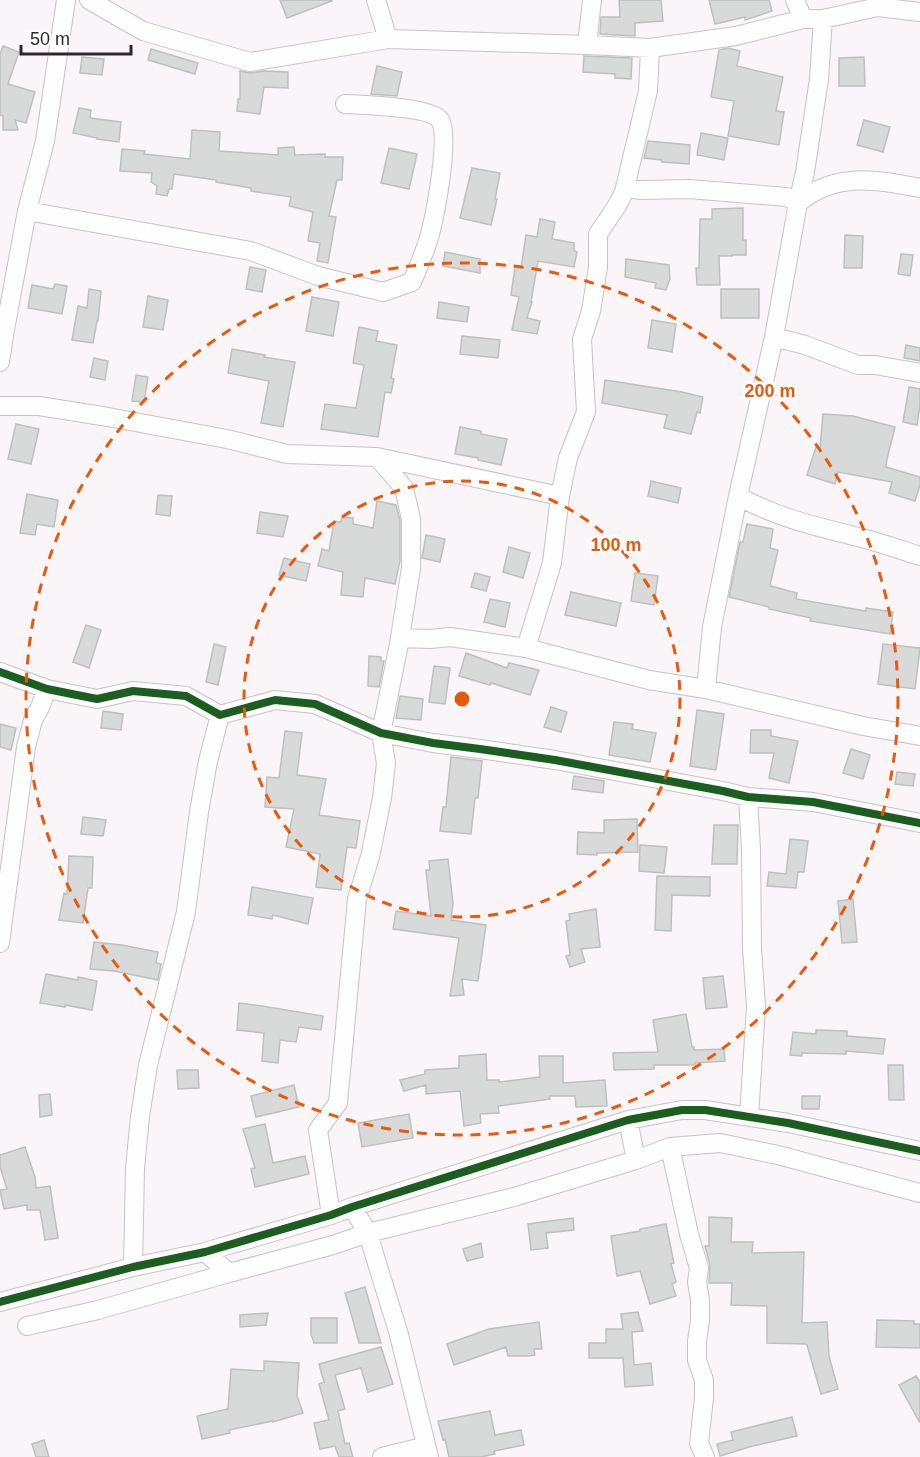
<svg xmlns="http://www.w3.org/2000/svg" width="920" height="1457" viewBox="0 0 920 1457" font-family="Arial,sans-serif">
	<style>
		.building { fill: #d7dad9; stroke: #bec0bf; stroke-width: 1.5 }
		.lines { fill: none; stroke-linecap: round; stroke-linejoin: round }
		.minor-casing { stroke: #c8c2c6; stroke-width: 20 }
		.minor { stroke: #fefefe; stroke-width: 18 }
		.cycleway-casing { stroke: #fff; stroke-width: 11 }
		.cycleway { stroke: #1b5e20; stroke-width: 8 }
		.ring { fill: none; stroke: #e8590c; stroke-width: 3; stroke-dasharray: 10 8 }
		.centre { fill: #e8590c; stroke: #fff; stroke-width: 3 }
		.ring-label { font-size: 18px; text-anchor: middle; font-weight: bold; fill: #e8590c; stroke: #fff; stroke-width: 6; stroke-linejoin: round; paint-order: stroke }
	</style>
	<rect width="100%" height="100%" fill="#faf5f9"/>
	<path class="building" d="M280,0H332V1L287,18Z
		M619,0H661L663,21L635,23V36L600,34L601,17H620Z
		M709,0H769L772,11L745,20V17L715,24Z
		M3,46L19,52L8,84L35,92L26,123L15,120L18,130H3V116L0,115V54Z
		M728,48L740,51L737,66L783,77L776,111L784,112L779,145L728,136L734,101L711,97L719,50Z
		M151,49L198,63L195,74L148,60Z
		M584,56L632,58L631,79L615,78V74L583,72Z
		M82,57L104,59L102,75L80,73Z
		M864,57L865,86H839V58Z
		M377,66L402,72L397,96L371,94Z
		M240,71L251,73L264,71L288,72V88L264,87L260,114L237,111L238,99H240Z
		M79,108L91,110L90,118L121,122L119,142L97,139V138L73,133Z
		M864,120L890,127L883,152L857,145Z
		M192,130L220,132L219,151L278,155V148L294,147L295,155L325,154V157H343L342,180H337L329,216L336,217L328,263L317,261L320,243L308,241L313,212L289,206L291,197L251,191V188L216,182V180L174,174L172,189H169L167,196L156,194L157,186L151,182L152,173L120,171L122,149L145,151L144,154L190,159Z
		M701,133L728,138L724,160L697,155Z
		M648,141L690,145L689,164L662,162V160L644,158Z
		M389,148L417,154L409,189L381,183Z
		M472,168L500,173L495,199H497L491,225L460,218Z
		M743,208V240H746V255H732V256H719L720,285H697L696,268H699L700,219H712V209Z
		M540,219L555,222L552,239L574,243V250L577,252L574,267L538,261L531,302H532L527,318L540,321L537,334L512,330L519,297L511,295L515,267L521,268L526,235L537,237Z
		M845,235L863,236L862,268H844Z
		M445,252L480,259V273L443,266Z
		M901,254L913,255L910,276L898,274Z
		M626,259L669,265L670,279L666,290L655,288L656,283L625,277Z
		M250,267L266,270L262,292L246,289Z
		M55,284L67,286L62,314L28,308L32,285L53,289Z
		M89,289L101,291L98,321H97L93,343L72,340L78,306L87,308Z
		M721,289H759V318H721Z
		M148,296L168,300L163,330L143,327Z
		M312,297L339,302L333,336L306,331Z
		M439,302L469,307L467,322L437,318Z
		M652,320L676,324L672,352L648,348Z
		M359,327L378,331L376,341L397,345L391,378L394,379L391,393L385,392L378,437L321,429L325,404L356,408L364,365L353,363Z
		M462,336L500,340L498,358L460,354Z
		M906,345L920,348V361L904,358Z
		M232,349L265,355L264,357L295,362L283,427L261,423L269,381L228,373Z
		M94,358L108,361L105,380L90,377Z
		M136,375L148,377L144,402L132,401Z
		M605,380L682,392L703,397L700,413L697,412L691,434L664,428L667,415L602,403Z
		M909,387L920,389V405L917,425L903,422Z
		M823,414L853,416L895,427L887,459L886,467L920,477V485L915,501L889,493L892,482L838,472L835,484L807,475L816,447L820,448Z
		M16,424L39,429L31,464L8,459Z
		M460,427L481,431V434L507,439L501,465L478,460V458L455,454Z
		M651,481L681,488L678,503L648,496Z
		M27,494L58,500L54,527L37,524L35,535L20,533Z
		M158,495L172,496L170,516L156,514Z
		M377,501L396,505L400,520V561L395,584L365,578L363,597L341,595L343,572L318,566L322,549L329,551L334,521L341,522L342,517L353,518V524L373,528Z
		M260,512L288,516L283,537L257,533Z
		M747,524L773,529L770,548L778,550L770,585L771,586L797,593L796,599L866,611V608L893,612L890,634L810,621L811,618L769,609V607L729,597L740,542H743Z
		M426,535L445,539L440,562L422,558Z
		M509,547L530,553L523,578L503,572Z
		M284,558L310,564L306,581L279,575Z
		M475,573L490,577L486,591L471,587Z
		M635,573L658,576L654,605L631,601Z
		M571,592L621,603L616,626L565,615Z
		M490,599L510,603L505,627L484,622Z
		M86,625L101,630L89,668L73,662Z
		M214,644L226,647L218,685L206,682Z
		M883,644L920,648L915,689L878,684Z
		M466,653L507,668L509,663L539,670L530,695L491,683L490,685L459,676Z
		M369,656L381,657V661H384L379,687L368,686Z
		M434,666L450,668L445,704L429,702Z
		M400,696L423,699L421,720L396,718Z
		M551,707L567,712L561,732L544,727Z
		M697,710L724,714L716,770L690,766Z
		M103,711L123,714L121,730L101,728Z
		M614,722L633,724L632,729L656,733L650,762L609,755Z
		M0,724L16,728L11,750L0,747Z
		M751,730H771V736L798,741L789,783L769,778L774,753H750Z
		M285,731L302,733L297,775L326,779L319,815L360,821L356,848L347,847L341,890L316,887L320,854L286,847L294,809L265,807L267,777L279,778Z
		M851,749L870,755L863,779L843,773Z
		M451,757L482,761L478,798H475L471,834L440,831L443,807H446Z
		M897,772L915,774L913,786L895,784Z
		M574,776L604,781L603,793L572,789Z
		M83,817L106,820L103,836L81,834Z
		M637,819L638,852L597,853V855L577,854L578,832L604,833V820Z
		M714,825H738L737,864H712Z
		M790,839L808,841L804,872H798L796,888L767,886L769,872L786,874Z
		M640,845L667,847L664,873L639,871Z
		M69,856L93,857L92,888H88L83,923L59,920L64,893L67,894Z
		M448,859L453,903L451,920L486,925L478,981L462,979L464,995L450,996L459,938L393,929L396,911L431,916L426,870H430L429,861Z
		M657,876L710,877V896L672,895L671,931L655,930Z
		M252,887L313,898L308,924L273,915L272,919L248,915Z
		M853,899L857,942L842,943L838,901Z
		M596,909L600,947L581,949L585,962L570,967L566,956L570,955L566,921L570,920L569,914Z
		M94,942L122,945L158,952L156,963L161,964L158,980L114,971L90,969Z
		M46,974L78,980V977L97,981L92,1010L65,1005V1007L40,1003Z
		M723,976L727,1007L706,1009L703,978Z
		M239,1003L262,1006L323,1016L321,1030L299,1027L296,1042L280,1040L278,1063L262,1061L264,1033L237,1030Z
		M686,1014L692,1047H694V1050L724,1049L725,1061L695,1063V1065H654V1069L614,1070L613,1053L658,1052L653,1020Z
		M816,1030L847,1031V1036L885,1039L883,1054L846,1051V1054L802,1053V1056L790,1055L793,1032L816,1034Z
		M486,1054L487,1080H499V1082L540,1077L539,1056H563V1083L605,1080L607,1106L576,1107L575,1096H550V1099L498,1106L499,1113L480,1114L481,1123L464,1126L460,1091L426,1094V1085L404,1091L400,1080L425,1074V1070L459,1068V1056Z
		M888,1065H903L904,1100H889Z
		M177,1070H198L199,1088L178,1089Z
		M294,1085L299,1107L256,1117L251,1096Z
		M50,1094L52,1115L40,1117L39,1095Z
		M802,1096H820L819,1109H802Z
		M409,1114L413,1138L362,1147L358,1123Z
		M265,1124L273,1163L305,1156L309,1174L255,1187L251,1169L255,1168L243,1129Z
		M25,1147L35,1177L36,1188L50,1186L58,1238L45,1240L40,1210H27V1205L4,1209L0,1190L7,1189L0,1167V1155Z
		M709,1217L732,1218L731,1242H753L752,1253L804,1252L802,1323L827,1322L829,1356L838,1389L821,1394L807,1345L806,1344L767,1343V1306L731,1305L732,1283H709L710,1265L705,1246H709Z
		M573,1218L574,1230L546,1233L548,1248L531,1250L528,1224Z
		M666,1224L674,1263L671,1264L676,1282L672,1284L676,1296L650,1304L640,1271L617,1276L611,1236L640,1231V1229Z
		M481,1243L483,1257L467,1261L463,1249Z
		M365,1287L381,1343H359L352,1317L345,1293Z
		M638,1312L643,1331L632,1332L634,1365L651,1363L653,1385L625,1387L623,1358H589V1343H606V1329H623L621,1314Z
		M268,1313L266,1325L240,1327V1315Z
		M311,1318H337V1343H314L311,1334Z
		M877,1320L914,1321V1324H920V1348L876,1347Z
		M539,1322L542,1349H534L535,1355L529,1356H508L506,1347L454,1365L447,1344L489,1329Z
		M381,1347L393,1384L368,1392L361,1368L335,1375L345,1409L338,1411L345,1444L349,1443L353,1457H339L335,1446L320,1449L314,1423L329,1420L319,1384L324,1382L319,1364Z
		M264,1361L299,1363L297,1396L303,1413L273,1422V1421L229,1430L230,1433L202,1439L197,1416L228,1409L231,1369L264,1371Z
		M916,1376L920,1382V1423L899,1385Z
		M490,1411L495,1435L521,1430L524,1445L494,1451L495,1454L481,1457H449L445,1439L443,1440L438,1421Z
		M792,1417L797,1436L749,1447L720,1456L717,1444L733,1440L731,1432Z
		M44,1440L49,1457H36L32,1444Z"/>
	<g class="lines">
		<g class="minor-casing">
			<path id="minor" d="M89,0L143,31L250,62L388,39L587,45L650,48L736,36L803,19H823L878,7L920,12
				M376,0L388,39
				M795,0L803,19
				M587,45L592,0
				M625,188L642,190L689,189L787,197L798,203C835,172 876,179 920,188
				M27,211L251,251L318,276L383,292L412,282C419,265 427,248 431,230C436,210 450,136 440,120C431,107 362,105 345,104
				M774,337L805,345L858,365H875L920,373
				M0,362L4,335L27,211L45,141L66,0
				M0,406H39L108,417L227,439L287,454L377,457L560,496
				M738,496C777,518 819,527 862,538C881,543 901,550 920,556
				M400,638L430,639L450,637L526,648L649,680L706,689L863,726L920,736
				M526,648L552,563L560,496L568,458L586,412L582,339L591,311L598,267V234L618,204L624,192L648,91L650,48
				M0,672L47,689L97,699L133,691L186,696L220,715L275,700L315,704L381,733L433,743L480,749L555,760L723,791L748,797L813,802L920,823
				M706,689L712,627L738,496L774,337L798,203L805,172L819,79L823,19
				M748,797L751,849L752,948L756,1006L749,1117
				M0,943L26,747L33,720L40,707L47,689
				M670,1147L720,1143L778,1155L920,1193
				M636,1160L670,1147L689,1234L699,1268L697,1282L700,1300V1321L697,1341V1360L704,1380V1398L699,1443L705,1457
				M352,1207L368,1233L379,1270L398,1331L429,1457
				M331,1215L318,1130L338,1103L357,899L370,857L382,798L386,763L381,733L399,644L411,568V519L404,488L377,457
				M205,1252L229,1273L333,1245L368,1233L514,1197L636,1160L628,1120
				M133,1267L135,1168L140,1117L148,1065L186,912L199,812L208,761L220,715
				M0,1302L133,1267L205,1252L331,1215L352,1207L628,1120L682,1110H705L788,1123L920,1151
				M27,1326L98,1310L229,1273
				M382,1457L426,1446"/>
		</g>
		<use href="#minor" class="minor"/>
		<g class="cycleway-casing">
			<path id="cycleway" d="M0,672L47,689L97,699L133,691L186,696L220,715L275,700L315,704L381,733L433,743L480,749L555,760L723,791L748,797L813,802L920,823
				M0,1302L133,1267L205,1252L331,1215L352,1207L628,1120L682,1110H705L788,1123L920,1151"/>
		</g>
		<use href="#cycleway" class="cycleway"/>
	</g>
	<g class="ring">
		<circle cx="462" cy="699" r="218"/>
		<circle cx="462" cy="699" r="436"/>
	</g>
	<circle cx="462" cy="699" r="9" class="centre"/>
	<g class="ring-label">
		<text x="770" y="397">200 m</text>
		<text x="616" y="551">100 m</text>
	</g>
	<path d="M21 45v9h110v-9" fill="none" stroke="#2e262c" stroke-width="3"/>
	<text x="30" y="45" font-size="18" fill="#2e262c" stroke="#ffffff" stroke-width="4.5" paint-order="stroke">50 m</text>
</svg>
